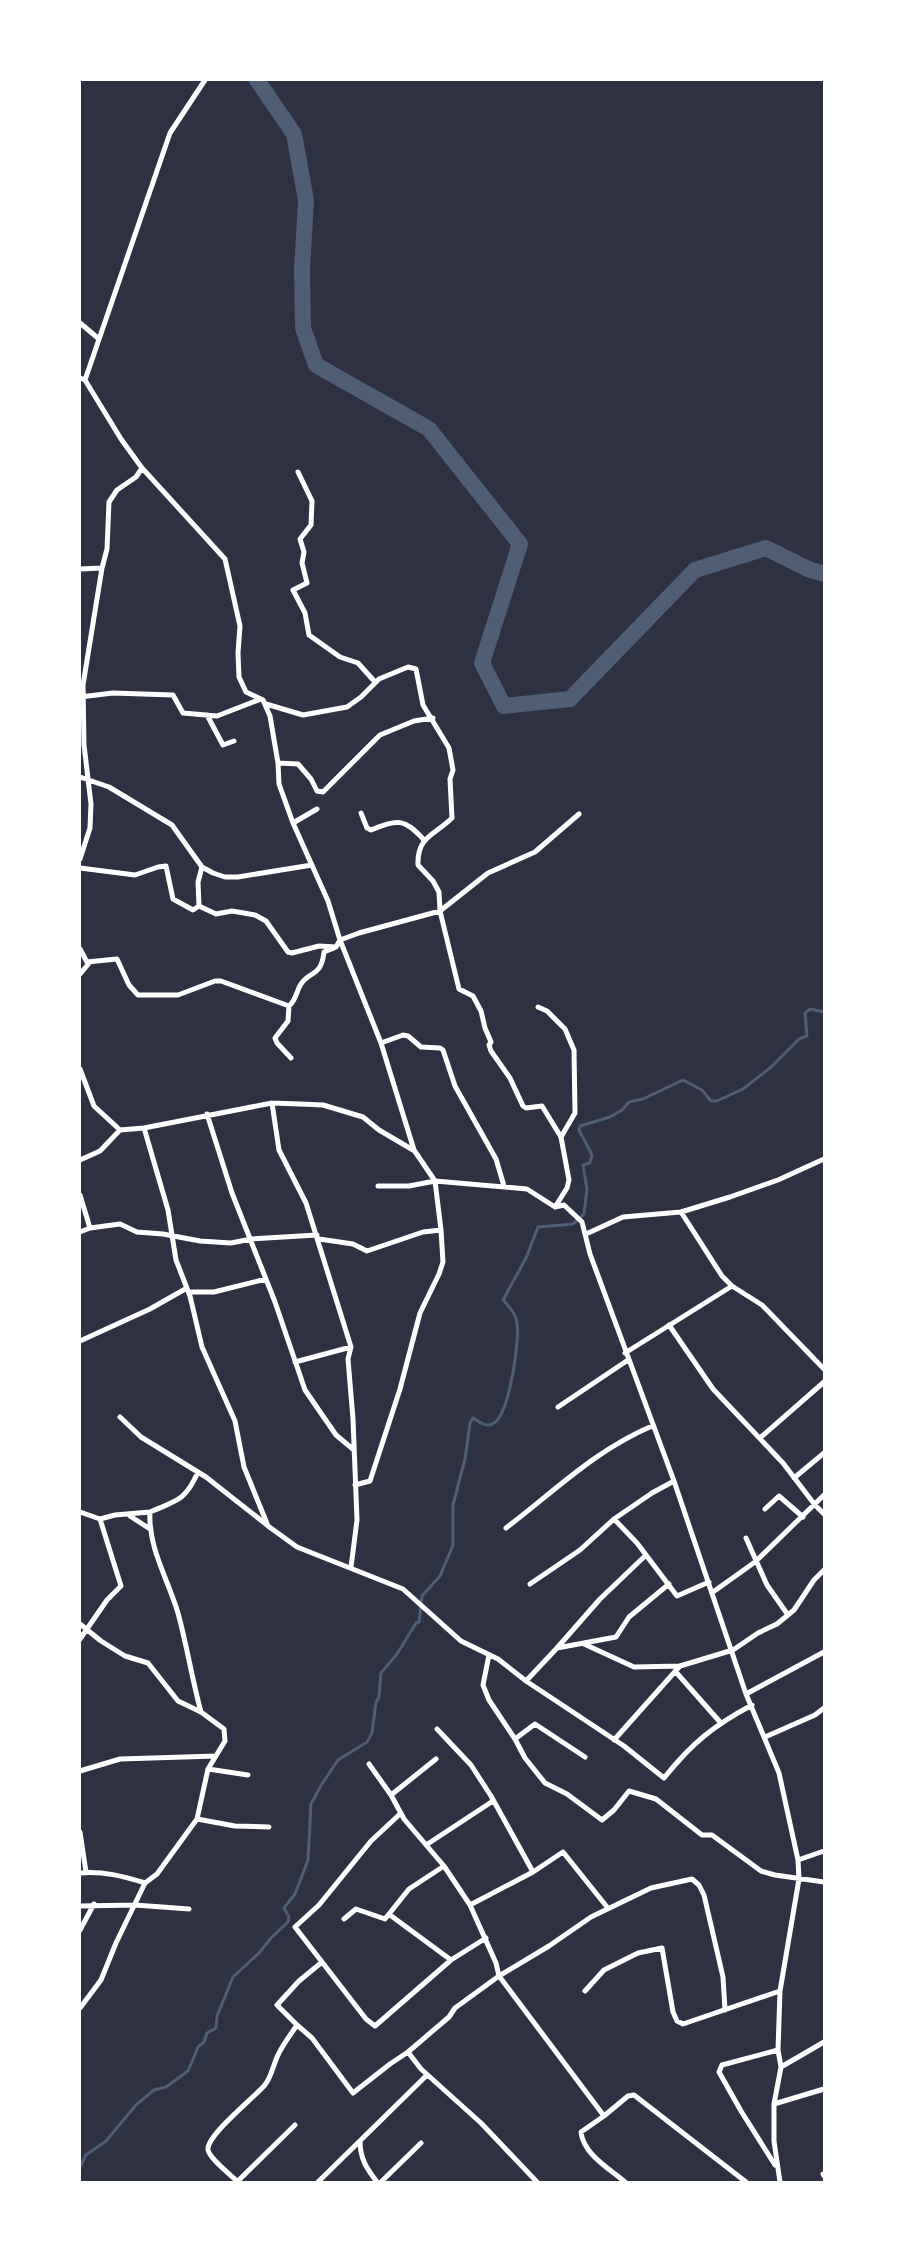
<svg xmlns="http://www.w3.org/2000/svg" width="904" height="2262" viewBox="0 0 904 2262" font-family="Roboto,sans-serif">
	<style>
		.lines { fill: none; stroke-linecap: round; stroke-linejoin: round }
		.stream { stroke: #4f5d75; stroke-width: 3 }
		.river { stroke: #4f5d75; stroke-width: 16 }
		.minor { stroke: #fff; stroke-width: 5 }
	</style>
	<rect width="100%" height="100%" fill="#2d3142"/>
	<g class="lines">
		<path class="stream" d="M80,2167L86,2155L106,2141L136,2105L154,2090L166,2087L188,2071L198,2047L204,2042L207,2033L216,2028L217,2016L233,1977L259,1953L271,1938L288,1922L289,1917L284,1908L295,1894L308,1860L311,1804L322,1784L338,1760L367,1742L372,1733L376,1702L379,1697L381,1673L397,1654L416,1623L419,1622L422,1596L440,1576L453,1545V1505L465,1459L470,1423L473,1418C479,1422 487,1428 494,1423C509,1414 520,1341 517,1323C516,1314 509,1306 503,1300L526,1258L538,1227L573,1224L584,1214L587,1189L583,1165L590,1163L592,1155L579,1130L580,1126L610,1117L622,1110L629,1102L643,1099L683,1080L702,1090L711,1101H717L743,1089L770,1068L799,1039L807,1036L805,1013L810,1009L824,1012"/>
		<path class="river" d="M257,80L294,134L306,200L302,269L303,328L316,365L429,429L520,544L482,663L504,706L570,699L695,570L766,548L808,569L824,574"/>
		<path class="minor" d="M80,323L99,339
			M80,378L85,380L121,439L142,468L225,559L240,626L238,653L239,677L246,692L263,700L270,716L278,763L279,784L293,823L328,901L340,940L381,1043L414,1150L435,1181L527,1189L555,1207L564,1205L582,1222L590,1254L674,1481L746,1694L779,1773L798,1860L799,1879L780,1991L778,2050L781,2067L774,2104V2141L780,2182
			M85,380L170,133L205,80
			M298,472L312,501L311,525L300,539L304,552L302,563L307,583L293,590L305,613L309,635L340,657L358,663L375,682
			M80,569L102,568
			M80,697L113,693L173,695L183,713L217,716L261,699
			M266,704L303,715L347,707L361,697L379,679L408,667L416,669L423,705L449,748L453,770L450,779L452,818C435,835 417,836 418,865L433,881L439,892L440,911L459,989L473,996L481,1011L485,1028L491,1042L489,1045L491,1051L510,1078L523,1106L526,1108L542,1106L561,1137L569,1180L567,1188L555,1207
			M207,715L223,745L234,741
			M278,763L298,764L311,779L317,791L323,792L380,735L414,721L433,718
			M80,777L109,787L172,825L202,867L213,873L225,877H238L312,865
			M361,813L367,828L371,830C398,819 404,818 424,840
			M293,823L317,809
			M80,859L90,828L91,804L84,745L83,685L102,568L107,549L109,502L117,490L136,477L142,468
			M80,868L135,875L158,867L166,866L173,899L193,910L199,906L216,914L232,911L255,915L266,921L288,952L292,953L319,946L336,947L340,940L359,933L440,911L488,873L535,852L579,814
			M199,906L198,882L202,867
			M80,949L87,962L117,959L129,985L138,995H178L215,981H221L289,1006
			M80,974L90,962
			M538,1007L547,1011L565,1029L574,1050L575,1113L561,1137
			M381,1043L403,1035L408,1036L421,1047L440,1048L443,1050L455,1086L496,1159L504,1186
			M291,1058L277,1043L275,1038L288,1021L289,1006C297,999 296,991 301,984C310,970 321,978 324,952L334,948
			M80,1069L94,1106L120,1130
			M272,1103L279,1150L306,1203L351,1347L348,1359L353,1419L357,1520L351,1567
			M207,1114L232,1193L275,1302L305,1390L336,1435L354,1450
			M144,1128L168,1210L176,1260L190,1296L202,1347L235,1421L244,1467L268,1526L297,1547L403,1589L461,1641L498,1659L526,1681L557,1648L616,1637L629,1617L669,1584
			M80,1160L100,1151L120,1130L144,1128L272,1103L300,1104L323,1105L363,1117L379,1130L413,1150
			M80,1195L90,1228
			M681,1212L722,1276L732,1286L762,1305L824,1369
			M80,1232L90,1228L120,1224L137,1232L163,1234L200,1241L231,1243L251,1239L317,1235
			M586,1234L623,1217L681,1212L730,1197L778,1180L824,1159
			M319,1239L353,1244L367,1251L423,1232L441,1230L435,1181L409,1186H378
			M189,1292H214L266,1279
			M669,1325L713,1389L783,1463L815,1505L824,1514
			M80,1341L150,1309L187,1288
			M625,1353L732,1286
			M295,1362L351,1347
			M558,1407L628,1360
			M120,1417L141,1437L206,1477L267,1525
			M760,1438L824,1382
			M794,1478L824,1453
			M355,1485L370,1481L400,1389L420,1313L439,1274L443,1262L441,1230
			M765,1509L779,1496L803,1517
			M80,1512L100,1519L121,1586L107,1600L80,1639
			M150,1512C178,1500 185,1501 198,1472
			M130,1516L150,1529
			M100,1519L115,1515L150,1512C148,1548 168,1579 178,1613C187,1646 192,1679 201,1712
			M614,1519L637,1543L677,1596L709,1582
			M506,1528C556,1490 594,1451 652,1426
			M746,1538L767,1585L788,1615
			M530,1584L580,1550L614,1519L652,1493L674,1481
			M713,1592L755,1562L824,1495
			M80,1624L101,1641L125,1656L148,1663L178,1701L201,1712L224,1729L225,1741L208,1769L197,1819L157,1874L145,1883
			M584,1644L634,1667L680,1666L733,1650L758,1633L777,1624L794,1610L814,1580L824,1570
			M557,1648L600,1599L646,1555
			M489,1655L483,1685L489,1700L515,1739L525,1758L545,1783L567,1794L602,1820L614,1810L629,1791L656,1799L702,1835H712L761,1871L775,1875L824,1882
			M675,1671L720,1722
			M526,1681L624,1746L664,1778C692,1743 713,1726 752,1705
			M746,1694L824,1652
			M437,1729L471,1765L491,1796L533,1872
			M765,1737L815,1715L824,1708
			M515,1739L535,1724L585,1757
			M614,1740L680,1666
			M436,1759L391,1795L404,1819L444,1866L470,1905L496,1963L499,1976L604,2116L581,2132C583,2154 610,2169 625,2182
			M369,1764L391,1795
			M208,1769L248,1775
			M80,1771L120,1759L216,1756
			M401,1813L371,1841L319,1905L295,1927L366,2019L375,2026L451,1960
			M197,1819L235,1826L269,1827
			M80,1832L86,1872
			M426,1845L493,1801
			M798,1860L824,1851
			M80,1873C103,1871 123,1876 145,1883L116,1943L101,1980L80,2008
			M470,1905L533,1872L563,1852L607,1907
			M80,1906L135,1905L189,1909
			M390,1915L451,1960L486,1938
			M344,1919L356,1909L385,1919L409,1889L444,1866
			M80,1930L94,1904
			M585,1991L604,1970L638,1953L662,1948L673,2012L677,2021L683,2024L780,1991
			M297,2025L312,2038L353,2093L390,2064L408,2052L449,2017L455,2008L499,1976L549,1946L591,1917L651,1888L692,1879L699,1885L704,1895L723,1977L725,2010
			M408,2052L421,2069L481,2123L537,2182
			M781,2067L824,2042
			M774,2104L824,2089
			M604,2116L628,2096L634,2095L746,2182
			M360,2141C360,2159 367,2169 377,2182
			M775,2165L741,2111L719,2072L722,2065L778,2050
			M823,2174L824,2176
			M237,2182L295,2125
			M238,2182C232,2176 206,2156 208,2148C210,2133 252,2099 264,2086C272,2077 273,2064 279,2053C284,2043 291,2034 297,2025L277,2005L299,1981L322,1962
			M318,2182L427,2075
			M381,2182L421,2143"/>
	</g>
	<rect width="904" height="2262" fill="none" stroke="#ffffff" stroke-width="162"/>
</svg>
